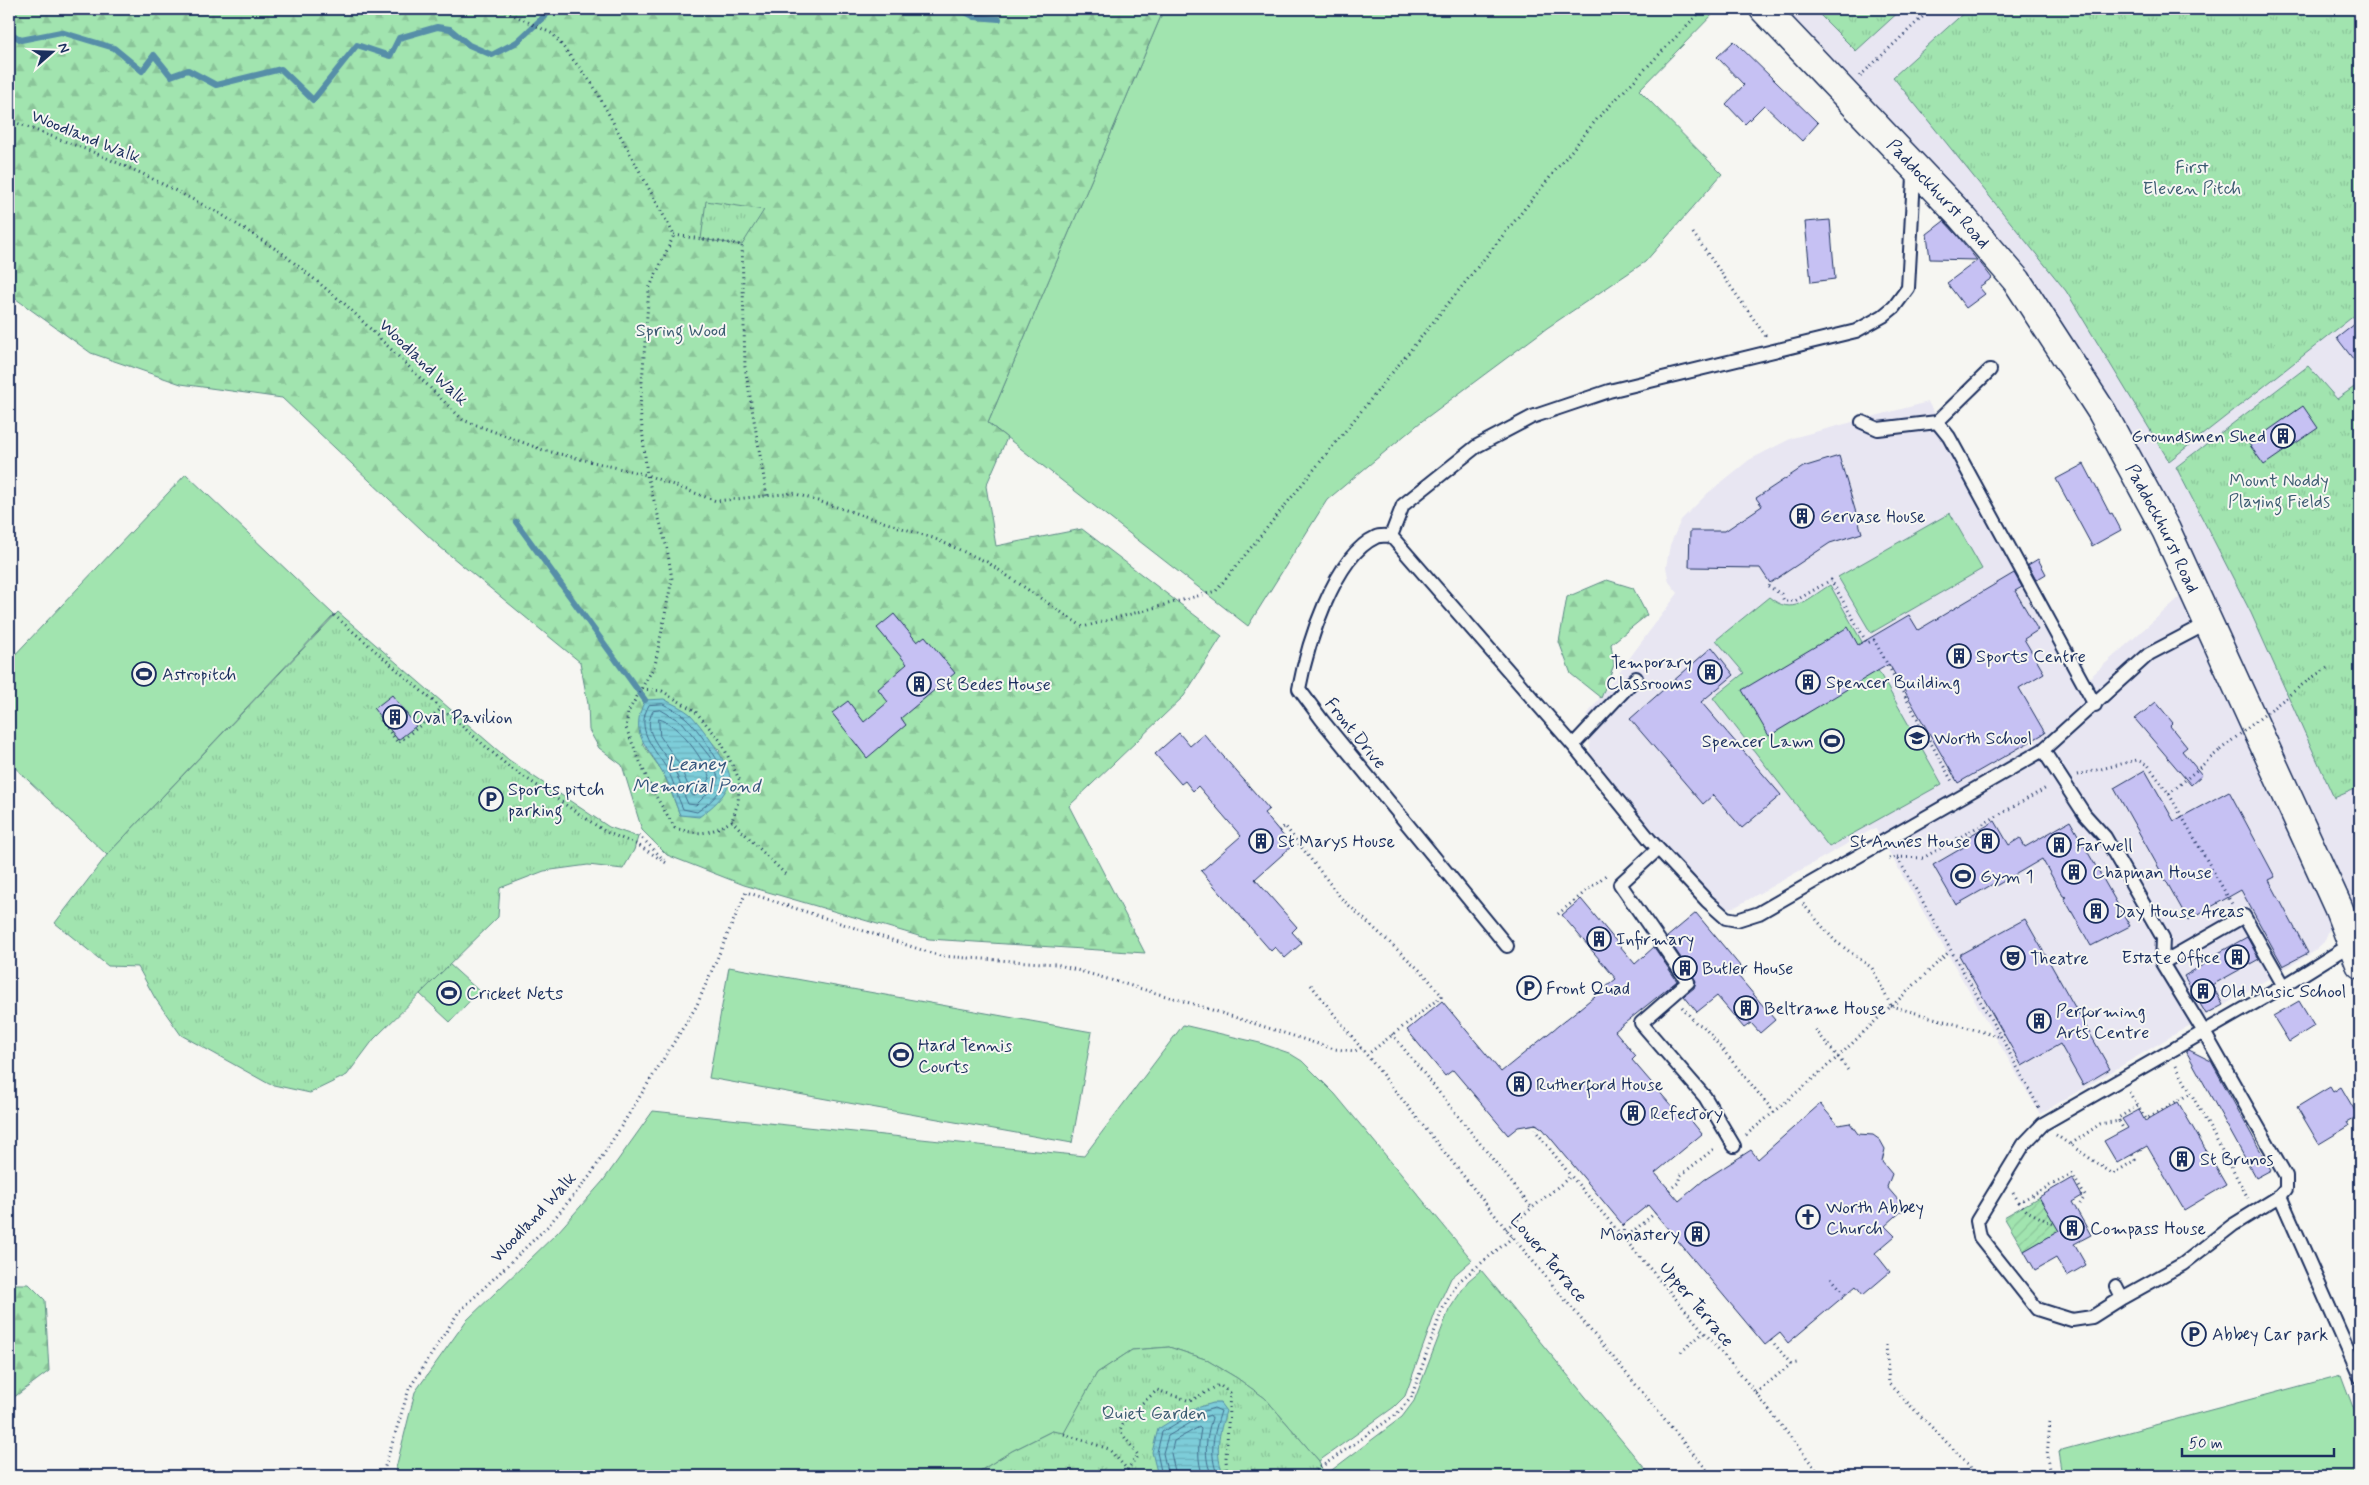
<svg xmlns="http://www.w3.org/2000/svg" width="2369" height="1485" viewBox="0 0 2369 1485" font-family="Mynerve,sans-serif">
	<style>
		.built { fill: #e8e6f2 }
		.grass { fill: #a1e4af; stroke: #5e8a86 }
		.forest { fill: url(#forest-firs); stroke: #5e8a86; fill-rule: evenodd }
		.park { fill: url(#park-tufts); stroke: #5e8a86 }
		.garden { fill: url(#garden-furrows); stroke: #5e8a86 }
		.water { fill: url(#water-rules); stroke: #568ea8 }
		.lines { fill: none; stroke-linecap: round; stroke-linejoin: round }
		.shore { stroke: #426e8f; stroke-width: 1 }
		.stream { stroke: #568ea8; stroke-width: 6 }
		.building { fill: #c6c1f3; stroke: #1b2f5e }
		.service-casing { stroke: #1b2f5e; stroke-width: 16 }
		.secondary-casing { stroke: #1b2f5e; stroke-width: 31 }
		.path { stroke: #1b2f5e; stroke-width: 3; stroke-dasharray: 1 4; stroke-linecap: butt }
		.service { stroke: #f6f6f2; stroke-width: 12 }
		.secondary { stroke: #f6f6f2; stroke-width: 28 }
		.path-bridge { stroke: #1b2f5e; stroke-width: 3; stroke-dasharray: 1 4; stroke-linecap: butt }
		.labels { text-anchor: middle; stroke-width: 4; stroke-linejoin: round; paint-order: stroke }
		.street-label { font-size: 18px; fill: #1b2f5e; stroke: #f6f6f2 }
		.park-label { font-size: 18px; fill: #3c5c72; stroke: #f6f6f2 }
		.poi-label { font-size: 18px; fill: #1b2f5e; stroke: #f6f6f2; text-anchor: start }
		.water-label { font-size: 19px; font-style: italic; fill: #34567d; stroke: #f6f6f2 }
	</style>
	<defs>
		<pattern id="forest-firs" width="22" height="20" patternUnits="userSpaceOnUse" patternTransform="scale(1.25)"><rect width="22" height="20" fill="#a1e4af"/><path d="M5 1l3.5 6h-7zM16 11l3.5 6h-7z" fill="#8ac499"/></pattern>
		<pattern id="park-tufts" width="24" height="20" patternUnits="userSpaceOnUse" patternTransform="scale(1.25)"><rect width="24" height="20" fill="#a1e4af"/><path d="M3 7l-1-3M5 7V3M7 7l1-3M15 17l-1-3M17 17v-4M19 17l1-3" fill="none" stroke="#8ac499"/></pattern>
		<pattern id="garden-furrows" width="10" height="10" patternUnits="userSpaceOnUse" patternTransform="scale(1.25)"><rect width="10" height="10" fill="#a1e4af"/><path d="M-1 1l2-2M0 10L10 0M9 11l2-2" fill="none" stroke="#8ac499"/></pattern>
		<pattern id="water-rules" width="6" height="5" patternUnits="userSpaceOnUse" patternTransform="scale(1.25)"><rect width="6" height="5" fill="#7dcdd9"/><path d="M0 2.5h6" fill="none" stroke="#6bb0bd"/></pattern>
	</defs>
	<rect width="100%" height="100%" fill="#f6f6f2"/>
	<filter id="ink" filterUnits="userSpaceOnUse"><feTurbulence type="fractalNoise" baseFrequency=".02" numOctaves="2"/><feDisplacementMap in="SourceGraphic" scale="10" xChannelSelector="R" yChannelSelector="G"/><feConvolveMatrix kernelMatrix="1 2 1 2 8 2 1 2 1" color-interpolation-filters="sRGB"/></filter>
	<g filter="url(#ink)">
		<path class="built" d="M1779,9H2360V945L2103,397Z
			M1928,402L2073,660L2088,679L2180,597L2327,914L2330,928L2324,942L2312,953L2040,1114L1875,828L1737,906L1729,908L1719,905L1704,888L1686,874L1591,761L1587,715L1678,593L1669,582L1666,567L1670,545L1681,520L1708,493L1749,460L1792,438Z"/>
		<path class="grass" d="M1164,9H1718L1639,90L1722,174L1645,262L1547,328L1422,421L1327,500L1248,626L988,423Z
			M186,474L334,615L107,855L9,762V661Z
			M1950,513L1982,569L1871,633L1838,577Z
			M1830,585L1942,784L1829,847L1713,698L1744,673L1716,640L1769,597C1793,617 1807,599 1830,585Z
			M449,964L479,991L450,1022L420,994Z
			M729,967L1092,1032L1072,1143L709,1078Z
			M1183,1025L1260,1043L1289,1053L1302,1061L1335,1094L1472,1260L1451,1278L1437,1308L1405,1396L1394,1407L1319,1461L1265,1398L1237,1378L1205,1359L1169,1347L1132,1350L1097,1373L1064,1434L1052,1431L1012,1451L972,1476H394L415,1392L466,1321L558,1232L603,1181L653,1111L1084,1156Z
			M1481,1270L1651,1476H1324L1402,1417L1414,1401L1449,1310L1468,1281Z
			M2341,1375L2360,1426V1476H2062L2058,1451Z"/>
		<path class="forest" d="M9,9H1164L988,423L1007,438L986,486L996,546L1082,529L1222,636L1184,696L1069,806L1145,953L929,939L744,885L667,855L642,830L622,765L599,748L589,730L588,704L580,662L440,547L282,398L181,384L91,353L9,294ZM705,735L720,751L680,815L663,772L642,743Z
			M1607,580L1633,588L1647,615L1611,644L1614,665L1601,698L1571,674L1559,642L1567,597Z
			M9,1284H29L45,1300L49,1371L9,1401Z"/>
		<path class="park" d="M1814,9H1902L1856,51Z
			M1968,9H2360V311L2169,461L2066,291L1893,77Z
			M706,201L764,210L742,245L701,239Z
			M2308,366L2337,399L2360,383V787L2334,798L2251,613L2176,467Z
			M338,612L509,760L609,827L638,837L634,850L623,869L588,865L544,871L500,888L498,917L374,1039L347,1075L310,1093L269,1084L181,1035L155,998L138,967L108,966L55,923L107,855Z
			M1169,1347L1205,1359L1237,1378L1265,1398L1319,1461L1324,1476H972L1012,1451L1052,1431L1064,1433L1097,1373L1132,1350Z"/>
		<path class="garden" d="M2039,1197L2059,1231L2024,1251L2004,1217Z"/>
		<path class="water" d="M664,699C672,704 683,708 690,714C700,724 731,766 730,779C727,796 711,808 699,817L680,815C674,801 670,784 662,771C646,744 629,734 645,700Z
			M1213,1403H1220L1226,1411C1219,1434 1214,1453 1224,1476H1158L1152,1452L1158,1429L1187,1411Z"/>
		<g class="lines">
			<path class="shore" d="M663,704C670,708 680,712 686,718C696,726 726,768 724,780C722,793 708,804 697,812L683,809C677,797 674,781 667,769C655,749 634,730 649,705Z
				M661,710L683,723L710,757L718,777L716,785L696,805L688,804C682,792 679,778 673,767C664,751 640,732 653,711Z
				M659,719C679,724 704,759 710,779L695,796L692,795L679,764L660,736Z
				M1162,1476L1157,1452L1162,1432L1189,1416L1214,1408L1221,1411C1214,1434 1208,1453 1218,1476
				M1168,1476L1163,1453L1168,1436L1192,1422L1210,1415L1212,1418C1206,1438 1203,1457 1212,1476
				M1176,1476L1171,1453L1174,1441L1199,1427L1201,1429C1198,1445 1197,1461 1203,1476"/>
			<path class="stream" d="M960,9L975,17L999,19
				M9,32L21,40L61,32L114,48L142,71L154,55L171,76L188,70L216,85L281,69L313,100L357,45L390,56L399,38L437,27L450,29L469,45L492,55L517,42L552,9
				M516,522L645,700"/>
		</g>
		<path class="building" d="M1734,41L1818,123L1802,141L1764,105L1745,124L1726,104L1744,85L1717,57Z
			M1830,220L1835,279L1811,282L1805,222Z
			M1944,221L1957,235L1977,260L1930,259L1927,234Z
			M1978,260L1992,278L1979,287L1985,294L1966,308L1947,283Z
			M2360,320V368L2337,338Z
			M2303,406L2318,428L2264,465L2249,444Z
			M1839,456L1862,533L1830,543L1770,583L1760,568L1689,567L1690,531H1725L1762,506L1756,498L1803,467Z
			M2084,464L2110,514L2112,513L2121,530L2092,546L2056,479Z
			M2038,559L2046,574L2036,580L2028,565Z
			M2014,573L2022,587L2015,591L2038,630L2024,639L2044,673L2019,688L2045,733L1958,783L1889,664L1769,736L1742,690L1848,627L1858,645L1909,615L1918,630Z
			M894,614L917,642L925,636L955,673L901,718L906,725L867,758L832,713L848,701L864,722L888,702L878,689L907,664L877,628Z
			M1712,647L1734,675L1701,702L1781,795L1742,828L1713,795L1703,804L1630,719Z
			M392,695L416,726L398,740L374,709Z
			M2156,702L2173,723L2170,726L2187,747L2182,751L2202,775L2191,785L2135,719Z
			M1179,733L1190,746L1204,734L1269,809L1264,813L1292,846L1255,879L1297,927L1292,932L1302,943L1285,958L1275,947L1271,951L1201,871L1241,836L1198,786L1193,791L1185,781L1181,784L1155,754Z
			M2145,770L2174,821L2229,791L2275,877L2269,880L2308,953L2283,966L2241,890L2188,920L2114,788Z
			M1995,821L2009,845L2020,838L2025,847L2070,821L2130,926L2091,946L2064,898L2066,897L2063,896L2042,859L1994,887L1993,884L1956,905L1933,865L1969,844L1966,838Z
			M1581,899L1635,964L1654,947L1677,981L1615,1031L1636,1056L1632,1060L1681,1117L1685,1113L1702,1134L1655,1173L1679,1201L1704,1180L1751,1150L1758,1159L1820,1104L1838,1125L1850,1123L1858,1134L1873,1135L1880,1140L1885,1149L1882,1162L1892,1174L1887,1187L1905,1208L1885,1226L1895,1236L1875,1253L1890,1272L1863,1295L1856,1286L1788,1343L1780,1333L1765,1345L1648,1205L1623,1225L1543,1129L1536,1124L1518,1127L1508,1135L1453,1070L1445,1076L1407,1030L1442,1001L1501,1072L1616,979L1562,915Z
			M1696,913L1745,972L1739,977L1775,1020L1760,1033L1751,1023L1744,1028L1717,996L1697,1012L1684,996L1694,988L1696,981L1667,937Z
			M2025,919L2110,1069L2083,1085L2060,1044L2022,1066L1959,955Z
			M2247,937L2259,959L2212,985L2223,1005L2206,1014L2184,976L2215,958L2213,956Z
			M2299,1001L2314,1026L2289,1042L2273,1016Z
			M2189,1050L2211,1061L2271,1170L2256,1178L2186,1051Z
			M2330,1087L2333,1092L2341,1087L2358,1116L2347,1122L2349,1126L2319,1144L2297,1107Z
			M2178,1102L2226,1185L2184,1210L2147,1146L2117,1163L2104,1141L2128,1128L2122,1119L2139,1110L2145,1121Z
			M2072,1178L2082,1196L2072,1202L2091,1235L2074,1244L2086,1265L2067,1276L2056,1258L2035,1270L2024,1251L2059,1231L2039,1197Z"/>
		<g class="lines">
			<g class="service-casing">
				<path id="service" d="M1862,422L1878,429L1937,422L1949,437L2095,705
					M1937,422L1990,370
					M1391,536L1573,745L1650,840L1707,901L1726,918L1737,920L1759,913L2043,750L2149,654L2208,623
					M1391,536L1403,505L1477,446L1532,417L1609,391L1856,331L1883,316L1894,307L1908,288L1914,177L1917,171
					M1391,536C1386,536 1380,535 1376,537C1334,556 1307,646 1299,689L1322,720L1507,946
					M1573,745L1636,678
					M2043,750L2085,815L2105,837L2163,938L2162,963L2204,1032L2286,1176V1189L2280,1196L2233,1225L2183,1264L2122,1298L2092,1317L2072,1320L2037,1309L1980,1237L1977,1221L2024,1144L2043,1124L2284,986L2353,943
					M1658,849L1620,884L1688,982L1641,1023L1705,1097L1734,1146
					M2162,963L2244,916L2284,986
					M2280,1196L2360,1377
					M2116,1286L2122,1298"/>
			</g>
			<g class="secondary-casing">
				<g id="secondary">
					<path id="s1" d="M1764,9L1961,216L2017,281L2102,412L2166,530L2338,907L2360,964"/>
				</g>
			</g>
			<path class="path" d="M501,9L553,34L593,85L674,235L649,289L640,409L647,475L667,548L672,579L655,665L628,712L626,728L651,788L675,828C701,836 709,834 732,821L785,874
				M1860,76L1931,9
				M9,120L93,152L143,174L219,213L282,253L346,305L463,420L543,450L647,475L716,501L793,493L933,538L987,562L1083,627L1216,591L1597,119L1703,9
				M1693,233L1767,338
				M674,235L742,245L745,367L767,496
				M1768,586L1781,594L1784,601H1795L1831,580L1867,643L1874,640L1953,783
				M334,615L508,766L606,832L638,845L668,864
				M642,689L662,691L695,711L720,740L740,781L738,802L732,821
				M2274,707L2307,681L2327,668
				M381,720L398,743L441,709
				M2356,743L2360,752
				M2077,775L2137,760L2148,765L2169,794L2232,904
				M2169,794L2220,750
				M1279,831L1285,826L1341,898L1425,975L1442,996L1368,1054
				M639,835L664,860
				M1897,857L1923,858L2048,787
				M1889,859L1897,857L2001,1037L2039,1108
				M1803,904L1835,941L1872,968L1891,1006L1838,1057L1813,1027
				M1558,914L1606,875
				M1311,985L1361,1048
				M1891,1006L2001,1037
				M1892,1006L1950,951
				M1682,1007L1696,1023L1703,1026L1774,1112L1838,1057L1850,1073
				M1392,1034L1532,1208L1571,1176L1756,1393L1821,1476
				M2176,1066L2248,1198
				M2129,1092L2146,1119L2191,1093
				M2119,1121L2118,1118L2138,1106
				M1536,1124L1535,1130L1571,1176
				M1746,1135L1774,1112
				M2056,1135L2113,1174L2135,1160L2132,1154
				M2071,1144L2100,1124L2119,1121L2124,1130
				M1669,1190L1678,1183L1680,1176L1716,1147
				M2013,1193L2019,1202L2072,1174L2085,1196L2080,1204
				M2019,1202L2027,1211L2055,1225
				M1623,1225L1624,1239
				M1506,1229L1532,1208
				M1624,1239L1655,1213
				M1831,1278L1846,1295
				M1771,1340L1791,1364
				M1886,1345L1889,1384L1970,1466L1973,1476
				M1681,1352L1703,1333
				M1756,1393L1791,1364L1797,1363
				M2050,1422L2047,1456L2050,1476
				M1064,1434L1109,1449L1133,1476
				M1127,1470L1138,1455L1120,1431C1127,1412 1144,1403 1157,1390L1190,1401L1219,1385L1230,1393L1226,1458L1227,1476
				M382,1476L409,1389L458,1313L548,1226L590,1176L696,1007L746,892L940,956L1056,964L1190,1003L1334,1049L1355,1051L1361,1048L1506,1229L1712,1476
				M1308,1476L1397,1414L1411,1398L1442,1310L1457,1283L1513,1237"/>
			<use href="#service" class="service"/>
			<use href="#secondary" class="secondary"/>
			<path class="path-bridge" d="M2220,750L2274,707"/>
		</g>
	</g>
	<defs>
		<g id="building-ring" transform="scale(1.25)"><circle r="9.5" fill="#f6f6f2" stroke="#1b2f5e" stroke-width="1.5"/><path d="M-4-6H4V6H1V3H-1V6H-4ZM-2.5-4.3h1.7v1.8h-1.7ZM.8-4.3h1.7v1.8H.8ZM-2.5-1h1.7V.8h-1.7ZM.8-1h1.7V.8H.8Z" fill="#1b2f5e"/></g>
		<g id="stadium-ring" transform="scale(1.25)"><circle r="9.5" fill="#f6f6f2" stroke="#1b2f5e" stroke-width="1.5"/><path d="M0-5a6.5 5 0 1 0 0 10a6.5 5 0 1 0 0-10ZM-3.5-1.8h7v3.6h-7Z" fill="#1b2f5e"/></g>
		<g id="school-ring" transform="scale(1.25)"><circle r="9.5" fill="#f6f6f2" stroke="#1b2f5e" stroke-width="1.5"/><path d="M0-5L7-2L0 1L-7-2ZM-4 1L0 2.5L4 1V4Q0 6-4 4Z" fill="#1b2f5e"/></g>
		<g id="parking-ring" transform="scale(1.25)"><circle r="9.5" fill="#f6f6f2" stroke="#1b2f5e" stroke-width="1.5"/><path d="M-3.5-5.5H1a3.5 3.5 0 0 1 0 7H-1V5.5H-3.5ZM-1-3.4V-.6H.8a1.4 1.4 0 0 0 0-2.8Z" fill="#1b2f5e"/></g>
		<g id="theatre-ring" transform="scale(1.25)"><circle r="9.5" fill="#f6f6f2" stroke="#1b2f5e" stroke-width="1.5"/><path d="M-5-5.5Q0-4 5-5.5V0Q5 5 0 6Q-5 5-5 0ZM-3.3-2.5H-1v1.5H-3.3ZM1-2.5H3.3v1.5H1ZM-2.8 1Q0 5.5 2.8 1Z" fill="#1b2f5e"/></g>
		<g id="church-ring" transform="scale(1.25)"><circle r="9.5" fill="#f6f6f2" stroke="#1b2f5e" stroke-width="1.5"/><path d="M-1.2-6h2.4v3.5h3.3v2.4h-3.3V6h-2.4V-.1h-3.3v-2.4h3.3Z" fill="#1b2f5e"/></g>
	</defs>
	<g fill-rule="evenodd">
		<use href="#building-ring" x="2283" y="436"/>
		<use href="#building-ring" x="1802" y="516"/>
		<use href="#building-ring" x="1959" y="656"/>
		<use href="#building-ring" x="1710" y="672"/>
		<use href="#stadium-ring" x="144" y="674"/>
		<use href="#building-ring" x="1808" y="682"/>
		<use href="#building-ring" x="919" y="684"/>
		<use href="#building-ring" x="395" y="717"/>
		<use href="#school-ring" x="1917" y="738"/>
		<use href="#stadium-ring" x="1832" y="741"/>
		<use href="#parking-ring" x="491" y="799"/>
		<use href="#building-ring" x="1261" y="841"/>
		<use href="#building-ring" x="1987" y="841"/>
		<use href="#building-ring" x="2059" y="845"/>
		<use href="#building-ring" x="2074" y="872"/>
		<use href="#stadium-ring" x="1963" y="876"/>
		<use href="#building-ring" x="2096" y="911"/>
		<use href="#building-ring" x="1599" y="939"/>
		<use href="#building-ring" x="2237" y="957"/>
		<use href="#theatre-ring" x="2013" y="958"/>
		<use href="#building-ring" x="1685" y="968"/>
		<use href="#parking-ring" x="1529" y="988"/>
		<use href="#building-ring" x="2203" y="991"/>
		<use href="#stadium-ring" x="449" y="993"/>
		<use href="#building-ring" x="1746" y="1008"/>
		<use href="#building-ring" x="2039" y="1021"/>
		<use href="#stadium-ring" x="901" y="1055"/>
		<use href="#building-ring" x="1519" y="1084"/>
		<use href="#building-ring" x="1633" y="1113"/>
		<use href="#building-ring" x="2182" y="1159"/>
		<use href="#church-ring" x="1808" y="1217"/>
		<use href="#building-ring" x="2072" y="1228"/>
		<use href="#building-ring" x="1697" y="1234"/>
		<use href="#parking-ring" x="2194" y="1334"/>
	</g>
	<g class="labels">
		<g class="street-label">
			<text transform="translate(86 136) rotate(22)" y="6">Woodland Walk</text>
			<text dy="6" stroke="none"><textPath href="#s1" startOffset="254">Paddockhurst Road</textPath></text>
			<text transform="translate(424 362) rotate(44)" y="6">Woodland Walk</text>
			<text dy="6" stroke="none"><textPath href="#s1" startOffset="659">Paddockhurst Road</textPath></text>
			<text transform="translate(1356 733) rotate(51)" y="6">Front Drive</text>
			<text transform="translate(533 1217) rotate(-47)" y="6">Woodland Walk</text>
			<text transform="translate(1549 1258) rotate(50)" y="6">Lower Terrace</text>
			<text transform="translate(1697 1304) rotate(50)" y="6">Upper Terrace</text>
		</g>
		<g class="park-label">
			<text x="2192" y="173">First<tspan x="2192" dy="21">Eleven Pitch</tspan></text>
			<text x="681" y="336">Spring Wood</text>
			<text x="2279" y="486">Mount Noddy<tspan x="2279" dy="21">Playing Fields</tspan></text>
			<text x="1154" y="1419">Quiet Garden</text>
		</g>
		<g class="poi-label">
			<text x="2266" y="442" text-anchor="end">Groundsmen Shed</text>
			<text x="1820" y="522">Gervase House</text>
			<text x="1976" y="662">Sports Centre</text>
			<text x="1692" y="668" text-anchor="end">Temporary<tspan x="1692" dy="21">Classrooms</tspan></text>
			<text x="162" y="680">Astropitch</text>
			<text x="1826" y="688">Spencer Building</text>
			<text x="936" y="690">St Bedes House</text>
			<text x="412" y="723">Oval Pavilion</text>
			<text x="1934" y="744">Worth School</text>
			<text x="1814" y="747" text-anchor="end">Spencer Lawn</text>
			<text x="508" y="795">Sports pitch<tspan x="508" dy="21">parking</tspan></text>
			<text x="1278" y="847">St Marys House</text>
			<text x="1970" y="847" text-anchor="end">St Annes House</text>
			<text x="2076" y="851">Farwell</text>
			<text x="2092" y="878">Chapman House</text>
			<text x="1980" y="882">Gym 1</text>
			<text x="2114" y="917">Day House Areas</text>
			<text x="1616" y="945">Infirmary</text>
			<text x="2220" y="963" text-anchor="end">Estate Office</text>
			<text x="2030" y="964">Theatre</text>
			<text x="1702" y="974">Butler House</text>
			<text x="1546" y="994">Front Quad</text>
			<text x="2220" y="997">Old Music School</text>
			<text x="466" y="999">Cricket Nets</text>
			<text x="1764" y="1014">Beltrame House</text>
			<text x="2056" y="1017">Performing<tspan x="2056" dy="21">Arts Centre</tspan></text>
			<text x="918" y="1051">Hard Tennis<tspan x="918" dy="21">Courts</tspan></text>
			<text x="1536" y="1090">Rutherford House</text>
			<text x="1650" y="1119">Refectory</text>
			<text x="2200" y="1165">St Brunos</text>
			<text x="1826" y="1213">Worth Abbey<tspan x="1826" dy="21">Church</tspan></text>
			<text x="2090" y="1234">Compass House</text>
			<text x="1680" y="1240" text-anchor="end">Monastery</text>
			<text x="2212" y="1340">Abbey Car park</text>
		</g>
		<g class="water-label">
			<text x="696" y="770">Leaney<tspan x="696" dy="22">Memorial Pond</tspan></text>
		</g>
	</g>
	<rect width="2369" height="1485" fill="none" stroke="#f6f6f2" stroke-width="30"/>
	<rect x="15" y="15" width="2339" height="1455" fill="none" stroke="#1b2f5e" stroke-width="2" filter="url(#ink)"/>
	<g transform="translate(52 52) rotate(70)" stroke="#f6f6f2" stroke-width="4" paint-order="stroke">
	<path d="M0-4L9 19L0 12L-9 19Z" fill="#1b2f5e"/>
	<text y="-8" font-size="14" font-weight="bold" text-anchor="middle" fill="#1b2f5e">N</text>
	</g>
	<path d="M2182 1448v8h152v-8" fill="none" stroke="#1b2f5e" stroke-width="2.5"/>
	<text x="2189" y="1448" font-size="15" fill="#1b2f5e" stroke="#f6f6f2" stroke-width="4" paint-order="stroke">50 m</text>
</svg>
